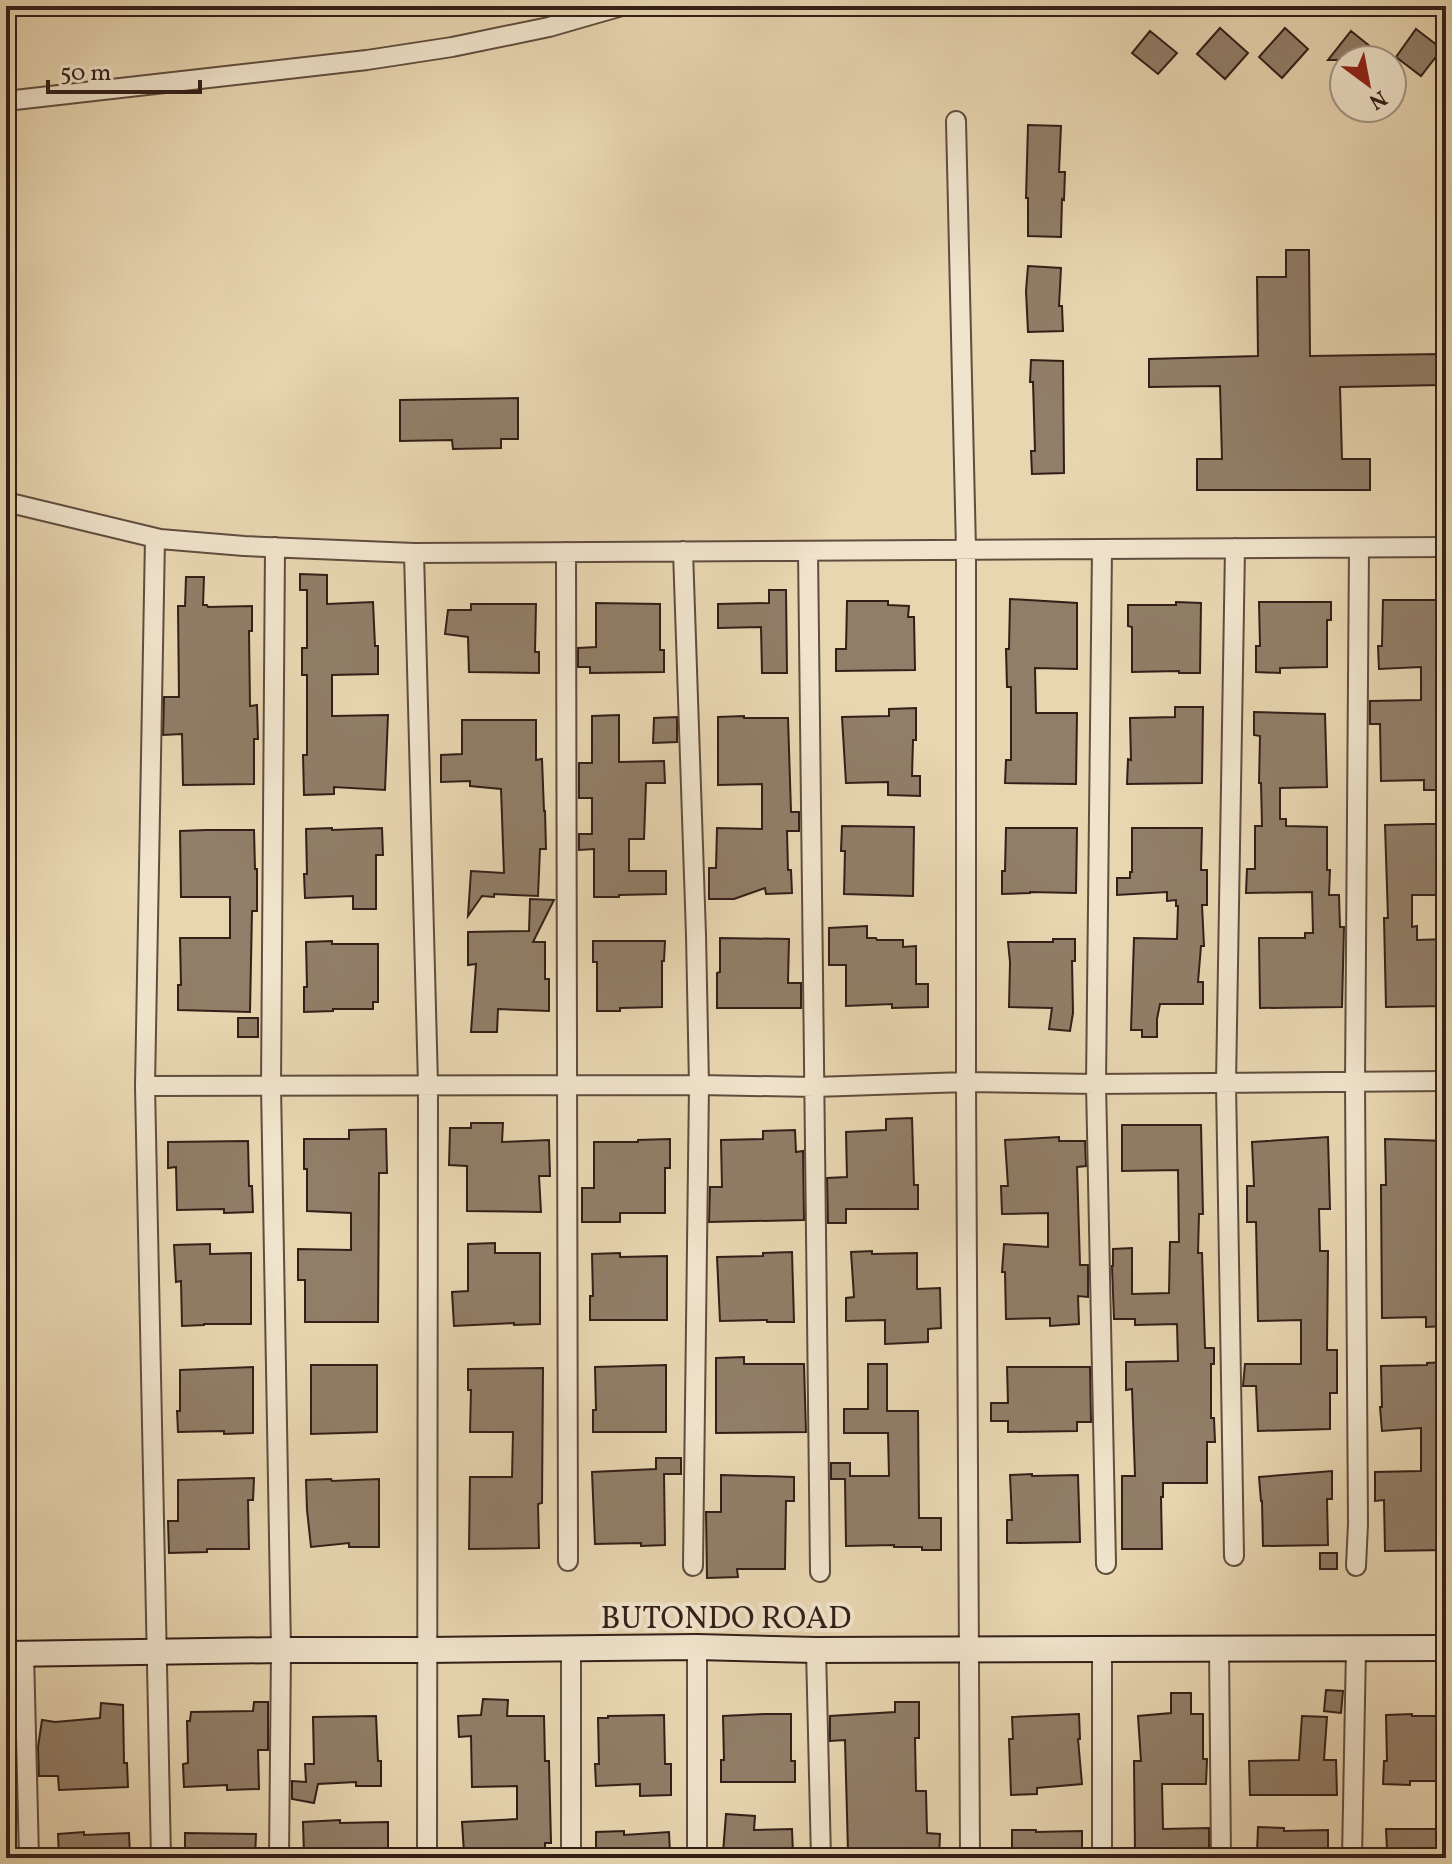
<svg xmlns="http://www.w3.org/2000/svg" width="1452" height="1864" viewBox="0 0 1452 1864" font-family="Vollkorn,serif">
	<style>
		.building { fill: #917e68; stroke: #321f18; stroke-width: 2 }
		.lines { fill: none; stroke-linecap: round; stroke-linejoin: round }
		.street-casing { stroke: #604d3e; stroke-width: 22 }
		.secondary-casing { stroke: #321f18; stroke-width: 28 }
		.street { stroke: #f0e4cc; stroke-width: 18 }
		.secondary { stroke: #f0e4cc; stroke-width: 24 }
		.labels { text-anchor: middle; stroke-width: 8; stroke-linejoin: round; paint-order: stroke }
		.street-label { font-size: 32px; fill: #321f18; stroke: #f0e4cc }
	</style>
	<rect width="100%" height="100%" fill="#e8d6b1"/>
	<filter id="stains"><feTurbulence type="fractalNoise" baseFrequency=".0025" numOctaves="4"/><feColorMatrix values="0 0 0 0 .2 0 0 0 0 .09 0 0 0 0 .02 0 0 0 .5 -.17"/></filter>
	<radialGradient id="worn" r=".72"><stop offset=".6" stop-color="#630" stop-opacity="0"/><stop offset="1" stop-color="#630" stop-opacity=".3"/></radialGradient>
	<path class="building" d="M1220,28L1248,53L1225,79L1197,54Z
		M1285,28L1308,49L1282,78L1259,57Z
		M1416,29L1442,49L1421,76L1396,57Z
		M1150,31L1177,53L1158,74L1132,53Z
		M1351,31L1376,51L1368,60H1328Z
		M1028,125L1061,126L1059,172H1065L1064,200L1062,199L1061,237L1028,236V198H1026Z
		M1286,250H1309L1310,356L1440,354L1441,385L1340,387L1342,459H1370V490H1197V459H1222L1220,386L1149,387V359L1258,356L1257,277H1286Z
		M1028,266L1061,268L1059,306H1062L1063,331L1028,332L1026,291Z
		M1031,360L1063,361L1064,473L1032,474L1031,451H1035L1033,382H1030Z
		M518,398V439H501V448L453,449L452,440L400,441V400Z
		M300,574L327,575V604L373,602L375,646H378V674L332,675V716L388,715L385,790L334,787V794L304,795L303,755H307V675H302V648H307V590H300Z
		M186,577H204L203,605H207L208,607L252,606V631H249L250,706L257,705L258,739H254V784L183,785L182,734L163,735L164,697H179L178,606H185Z
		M769,590H786L787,673H762L761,627L718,628V604L769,603Z
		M1010,599L1077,603V669L1035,668L1036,713H1077L1076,784L1005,783L1006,760H1011V687H1007L1006,649H1009Z
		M1383,600H1446V790H1424V780L1381,781L1380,724H1370V701L1421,700V667L1379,669L1378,646H1382Z
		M847,601H888V605L909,606L908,617H914L915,670L836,671V649H846Z
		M1176,602L1201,603L1200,673H1179V671L1132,672V627L1128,626V605H1176Z
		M1259,602H1331V620H1327V667L1280,668V673L1256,672V646H1260Z
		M596,603L660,604V650H664V672L590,673V667H578V648L596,647Z
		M471,604H536L535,652H539V673L469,672L468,637L445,634L448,610H471Z
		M1175,707H1203L1202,783L1127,784L1128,759L1131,760L1130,718L1175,717Z
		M916,708V740H913L912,776H920V796L888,795V782L846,783L842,717L889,716V709Z
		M1254,712L1325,714L1327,787L1280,788V819H1286V826L1327,827V870H1330L1329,895H1339L1340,927H1344L1342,1007L1260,1008L1259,938H1305V933H1313L1312,892L1246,893L1247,869H1255V826H1262L1261,783H1259L1260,736L1254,735Z
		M619,715V762L664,761L665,783H646L644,839H629V871H666V894L619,895V897H594V849L579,850V834H592V798H579V763H592V716Z
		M744,716V718H788L791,812H799V831H787L788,870H791L792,893L766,894L765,888L734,899H709V868H716L717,828L762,829V784L718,785V717Z
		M677,717V742L653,743L654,718Z
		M462,720H536V760L542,759L544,811H545L546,849H540L538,896L494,894V897L482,896L468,916L471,871L504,873L501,789L470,786V781L441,782V755L462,754Z
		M1428,824H1446V895H1412V927L1417,926V940L1446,939V1006L1386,1007L1384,918H1388L1385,825Z
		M842,826L914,827L913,896L844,894L845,851H841Z
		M332,828V830L382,828L383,855H376V909H353V896L305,898L304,874H307L306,829Z
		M1006,828H1077L1076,893L1030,892V893L1002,894V871H1005Z
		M1132,828H1202L1201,870H1207V905H1202L1204,946H1201L1198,982H1203V1004H1160L1157,1019V1037H1142V1030H1131L1134,938L1177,939L1178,906H1176V900L1167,901V892L1117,895V878H1130V872H1132Z
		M206,830H254L255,869H257V911H252L250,1012L178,1010V985H181L180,938H230V897H181L180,831Z
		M530,899L554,900L533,942H545V979H549V1011L498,1009L497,1032H471L476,964L468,965V932L529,931Z
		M867,926V938H876L877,940H903V947L916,946V984H928V1007L892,1008V1004L846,1006V965H829V928Z
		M720,938L789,939L788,983H801V1008H717V973L720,972Z
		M1053,939H1075V961H1072L1073,1013L1070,1031L1049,1029L1052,1008L1009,1007L1010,962L1008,942H1053Z
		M332,941V944H378V1002H373V1009H333V1011L304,1012V987H307L306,942Z
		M593,941H665L664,961H662V1007L620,1008V1011H597V962H593Z
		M238,1018H258V1037H238Z
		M912,1118L914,1185H918V1209H846V1223H828L827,1178L847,1177L846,1132L886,1130V1119Z
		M471,1123H503L502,1142L549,1140L550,1176H539L541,1212L467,1211V1166L449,1165L450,1128H471Z
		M1122,1125H1201L1203,1214H1199L1198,1253H1202L1205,1348H1214V1364H1211V1418H1214L1215,1442H1207V1483H1163V1497H1161L1162,1549H1122V1476H1135L1132,1389L1126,1390V1362L1178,1361L1177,1324L1135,1325V1319H1114L1112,1266H1113V1249L1132,1248V1294L1169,1293L1170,1242H1179L1178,1170L1122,1171Z
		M386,1129L387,1173H379L378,1322H305V1280H298V1249L351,1250V1213L307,1211V1169H304V1139H349V1130Z
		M795,1130L796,1152L803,1151L804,1220L709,1222L710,1187H722L721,1140L763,1139V1131Z
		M1059,1137V1141H1085L1086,1166L1077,1167L1080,1265H1088V1297L1078,1296L1079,1324L1050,1326V1318L1006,1319L1005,1272H1002L1004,1244L1048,1247V1213L1002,1214L1001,1186H1008L1005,1140Z
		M1328,1137L1330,1209H1319L1320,1251H1328L1327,1350H1337V1393H1330V1429L1258,1431L1256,1386H1243L1245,1364H1301V1320L1258,1321L1256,1222H1247V1186H1254L1252,1142Z
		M670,1139V1168H665V1213H620V1222H582V1188H594V1142H638V1140Z
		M1385,1139L1446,1141V1326L1426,1327V1317L1382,1318L1381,1185H1386Z
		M248,1141L249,1186H252L253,1212L224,1213V1209L177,1210L176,1167L168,1168V1142Z
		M495,1243V1253H540V1324L514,1325V1323L454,1326L452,1292L468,1291V1244Z
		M210,1244V1254L251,1253V1324H204V1325L182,1326L181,1281L176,1282L174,1245Z
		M872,1251V1254L917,1253V1289L940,1288L941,1328L928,1329V1342L885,1344V1320L846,1321V1298L854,1297L851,1252Z
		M792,1252L794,1322H767V1320L720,1321L717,1257L763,1256V1253Z
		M620,1253V1257L667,1256V1320H590V1296H593L592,1254Z
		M744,1357V1364H804L806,1432L716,1433V1358Z
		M1446,1362V1550L1385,1551L1384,1500L1375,1501V1472L1421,1471V1428L1382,1431L1380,1407H1382L1381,1366L1427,1365V1363Z
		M868,1364H887V1411H918L919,1518H941V1550H922V1547H894V1545L846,1546L845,1479H831V1463H850V1476H889L888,1433H844V1409H868Z
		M311,1365H377V1432L311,1434Z
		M666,1365V1432H593V1410H596L595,1367Z
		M253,1367V1433L224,1434V1431L178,1432L177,1411H180V1370Z
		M1007,1367H1090L1091,1422H1077V1431L1008,1432V1421H991V1403H1008Z
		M543,1368L542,1503L538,1504L539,1548L469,1549L470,1477H512L513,1432H470L471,1390H468V1369Z
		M656,1458H681V1474H664L665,1545L641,1546V1543L595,1544L592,1472L656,1469Z
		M1332,1471V1499H1327L1328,1545L1263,1546L1262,1501H1261L1259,1477Z
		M1032,1474V1476L1078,1475L1080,1542L1007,1543V1520H1012L1010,1475Z
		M721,1475L794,1477V1501H786L785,1569H737L738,1577L707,1578L706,1512H721Z
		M254,1478L253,1500H248L249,1549H207V1552L169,1553L168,1521H178V1480Z
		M331,1479L332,1481L379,1479V1547H349V1543L311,1547L307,1510L306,1480Z
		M1320,1553H1337V1569H1320Z
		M1326,1690L1343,1691L1341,1713L1324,1711Z
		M1171,1693H1191V1714H1203V1759H1207L1206,1784H1162L1163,1829L1209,1828V1855H1182V1851H1135L1134,1761H1141L1138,1716L1171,1713Z
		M483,1699L508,1700L507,1716H544L545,1761H549L551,1843H545V1852L518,1854V1850L464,1853L462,1822L517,1819V1786L472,1787L471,1736L459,1737L458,1716L481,1715Z
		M254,1702H268V1750H258L259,1789L227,1790V1785L184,1787L183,1764L188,1763L187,1721H190L191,1712L253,1711Z
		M895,1702H919V1738H915L916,1791H926L927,1833L940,1834L939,1858H895L896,1851L848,1852L845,1740L830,1741V1716L895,1712Z
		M101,1703L123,1705L124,1763H127L128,1787L59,1790L58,1776H39L38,1747L42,1720L55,1722L100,1718Z
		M764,1714H791V1761H795V1782H721V1760H724L723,1716Z
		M1079,1714L1080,1739H1078L1082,1784L1037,1788V1794L1011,1795L1009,1739H1013L1012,1717Z
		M1412,1714V1716H1446V1781H1410V1785L1383,1784L1384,1761H1387L1386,1715Z
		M664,1715L665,1764H671V1795L640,1796V1784L596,1786L595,1764H599L598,1718H608V1716Z
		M376,1716L378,1761H381V1786H356V1782L318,1784L314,1803L292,1799V1781L306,1782L305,1764H314L313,1717Z
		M1302,1716L1327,1717L1324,1760H1336L1337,1795H1250L1249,1761L1299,1760Z
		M726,1814L755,1816L754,1830L792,1829L793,1854L723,1853Z
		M340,1820V1823L388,1822V1853L304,1854L303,1822Z
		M1258,1827L1284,1828V1831L1328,1830V1850L1283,1851V1853L1257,1852Z
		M1386,1829H1446V1849H1387Z
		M1012,1830H1036V1832L1082,1831V1850L1012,1852Z
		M624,1831V1835L669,1832L670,1854L643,1856L642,1851L596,1853V1832Z
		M84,1832V1835L129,1833L130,1856L105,1857V1855L59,1858L58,1834Z
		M185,1833L256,1834L255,1858L185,1857Z"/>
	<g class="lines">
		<g class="street-casing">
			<path id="street" d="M6,101L367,60L452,47L549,27L622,6
				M956,121L966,550V1082L970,1858
				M6,502L160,539L244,546L414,553L1446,547
				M155,538L145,1086L161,1858
				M275,547L271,1086L281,1650L279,1858
				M1102,549L1096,1084L1106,1564
				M683,551L696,935L699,1085L693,1566
				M808,551L820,1572
				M566,552L568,1561
				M414,553L428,1085L427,1858
				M145,1086L699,1085L814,1087L966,1082L1096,1084L1446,1081
				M1234,1556L1226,1084L1235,548
				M1356,1566L1358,1524L1355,1083L1359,548
				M1219,1649L1221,1858
				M816,1650L821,1858
				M24,1653L29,1858
				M571,1858V1648
				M697,1858V1647
				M1102,1858V1648
				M1352,1858L1356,1648"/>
		</g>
		<g class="secondary-casing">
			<path id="secondary" d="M6,1654L281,1650H427L697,1647L816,1650L1446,1648"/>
		</g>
		<use href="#street" class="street"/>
		<use href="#secondary" class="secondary"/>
	</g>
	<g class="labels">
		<g class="street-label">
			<text x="726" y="1628">BUTONDO ROAD</text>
		</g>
	</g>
	<rect width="1452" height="1864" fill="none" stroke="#e8d6b1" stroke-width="32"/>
	<rect x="8" y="8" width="1436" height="1848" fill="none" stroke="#321f18" stroke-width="4"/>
	<rect x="16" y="16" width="1420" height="1832" fill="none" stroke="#321f18" stroke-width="2"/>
	<g transform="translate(1368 84) rotate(148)"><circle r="38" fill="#f0e4cc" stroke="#a49584" stroke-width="2"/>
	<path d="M0-6L14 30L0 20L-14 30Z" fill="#8f2418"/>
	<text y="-12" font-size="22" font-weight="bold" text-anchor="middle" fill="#321f18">N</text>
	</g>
	<path d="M48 80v12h152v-12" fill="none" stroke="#321f18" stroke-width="4"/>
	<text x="60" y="80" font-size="24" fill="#321f18" stroke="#f0e4cc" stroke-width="6" paint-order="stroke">50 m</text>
	<rect width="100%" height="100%" filter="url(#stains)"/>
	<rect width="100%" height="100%" fill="url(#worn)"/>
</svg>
